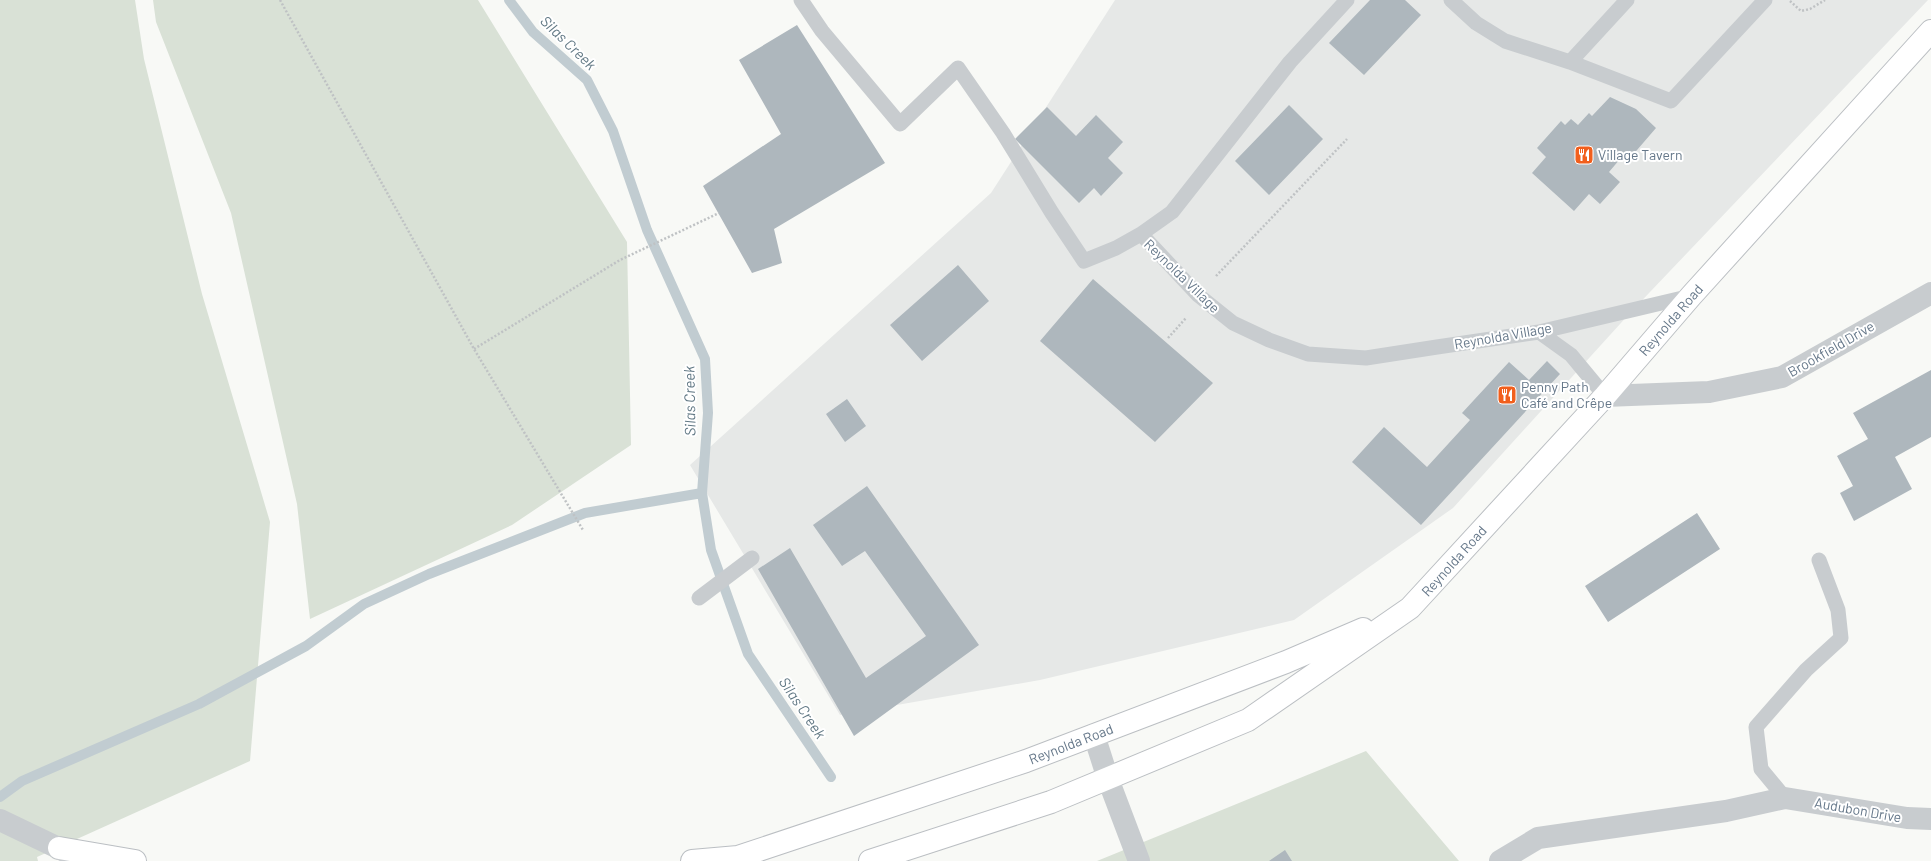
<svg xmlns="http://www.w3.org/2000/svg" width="1931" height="861" viewBox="0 0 1931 861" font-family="Barlow,sans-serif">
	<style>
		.built { fill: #e6e8e7 }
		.green { fill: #d9e1d6 }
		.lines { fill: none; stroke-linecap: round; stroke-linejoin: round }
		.stream { stroke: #c1ccd1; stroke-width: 10 }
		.building { fill: #aeb7bd }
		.primary-casing { stroke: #bbbfc3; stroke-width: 24 }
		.path { stroke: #bfc2c4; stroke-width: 2.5; stroke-dasharray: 2 2; stroke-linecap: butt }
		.service { stroke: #c8cccf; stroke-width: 15 }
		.minor { stroke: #c8cccf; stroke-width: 22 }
		.primary { stroke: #fff; stroke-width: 22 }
		.labels { text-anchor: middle; stroke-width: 4; stroke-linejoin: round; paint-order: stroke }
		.poi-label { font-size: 14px; fill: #657789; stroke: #fff; text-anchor: start }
		.street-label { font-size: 14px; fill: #657789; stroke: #fff }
		.water-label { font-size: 15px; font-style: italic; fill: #617884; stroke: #fff }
	</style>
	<rect width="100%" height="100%" fill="#f8f9f6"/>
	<path class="built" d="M1115,0H1928L1630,313L1453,508L1294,620L1040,680L840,715L690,465L991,193Z"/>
	<path class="green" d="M0,0H135L144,59L202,294L270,522L250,761L37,857L38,861H0Z
		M153,0H478L627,242L631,445L512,525L310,619L297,504L231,213L156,22Z
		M1366,751L1459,861H1097Z"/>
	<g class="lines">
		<path class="stream" d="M509,0L533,32L587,80L613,131L647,230L705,359L708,413L702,493L711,550L748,654L831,777
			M0,797L22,781L199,704L306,646L364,604L429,574L585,513L702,493"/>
	</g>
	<path class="building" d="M1370,0H1405L1421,15L1364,75L1329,43Z
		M797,25L885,163L774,229L782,263L752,273L703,186L781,134L739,60Z
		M1610,97L1636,109L1656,128L1631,157L1626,152L1609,172L1620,182L1600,204L1589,194L1574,211L1532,173L1546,157L1537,148L1561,121L1565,125L1571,119L1578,125L1589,113L1592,116Z
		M1289,105L1323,139L1269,195L1235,161Z
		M1047,107L1076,136L1096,115L1123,142L1108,158L1123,173L1101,196L1094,188L1079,203L1015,139Z
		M958,265L989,301L922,361L890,325Z
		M1093,279L1213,383L1155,442L1040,341Z
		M1547,361L1560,374L1421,525L1352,462L1384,427L1427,467L1470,420L1462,413L1509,362L1529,380Z
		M1931,370V437L1895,457L1912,489L1854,521L1840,493L1853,486L1837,456L1868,439L1853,413Z
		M847,399L866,426L845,442L826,414Z
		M867,486L979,645L854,736L758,569L790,548L866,678L926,636L865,551L842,566L813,525Z
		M1697,513L1720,549L1608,622L1585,586Z
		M1285,850L1292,861H1269Z"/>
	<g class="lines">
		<g class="primary-casing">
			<path id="primary" d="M59,848L135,861
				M692,861L738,857
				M726,861L1026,761L1286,662L1363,629
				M870,861L1051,802L1248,720L1410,608L1605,396L1691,296L1931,31"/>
		</g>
		<path class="path" d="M280,0L474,349L583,530
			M1790,1L1801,11L1810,9L1825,0
			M1216,276L1347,139
			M1168,338L1186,318
			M474,349L620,260L719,213"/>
		<path class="service" d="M801,0L822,31L900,124L958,68L1003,133L1052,213L1084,261L1116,248L1141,234
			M1347,0L1290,62L1172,212L1141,234L1198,295L1233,323L1269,340L1308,354L1366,358L1437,347L1539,332L1691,296
			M1451,0L1476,23L1505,41L1570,62L1671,101L1765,0
			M1570,62L1627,0
			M1539,332L1571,355L1605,396
			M699,598L752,558
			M1785,798L1761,769L1756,727L1806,670L1841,638L1838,610L1819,560"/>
		<path class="minor" d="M1605,396L1709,392L1782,377L1931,293
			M1094,735L1108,779L1139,861
			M0,820L75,856
			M1500,861L1538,838L1726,811L1785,798L1907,818L1931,819"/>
		<use href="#primary" class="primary"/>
	</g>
	<defs>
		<g id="restaurant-square" transform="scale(1)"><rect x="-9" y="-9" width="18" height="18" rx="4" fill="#f15f1d" stroke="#fff"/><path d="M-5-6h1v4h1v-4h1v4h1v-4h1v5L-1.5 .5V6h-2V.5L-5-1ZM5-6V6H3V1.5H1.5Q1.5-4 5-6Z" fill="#fff"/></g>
	</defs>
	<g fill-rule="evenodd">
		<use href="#restaurant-square" x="1584" y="155"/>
		<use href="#restaurant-square" x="1507" y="395"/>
	</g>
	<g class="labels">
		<g class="poi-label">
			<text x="1598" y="160">Village Tavern</text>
			<text x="1521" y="392">Penny Path<tspan x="1521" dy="16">Café and Crêpe</tspan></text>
		</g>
		<g class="street-label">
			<text transform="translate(1182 276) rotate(44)" y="5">Reynolda Village</text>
			<text transform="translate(1671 320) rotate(-49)" y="5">Reynolda Road</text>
			<text transform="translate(1503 336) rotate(-10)" y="5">Reynolda Village</text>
			<text transform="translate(1831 349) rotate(-30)" y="5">Brookfield Drive</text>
			<text transform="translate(1454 561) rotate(-48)" y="5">Reynolda Road</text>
			<text transform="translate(1071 744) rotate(-21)" y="5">Reynolda Road</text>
			<text transform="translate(1858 810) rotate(10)" y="5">Audubon Drive</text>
		</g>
		<g class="water-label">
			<text transform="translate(568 43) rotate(44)" y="5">Silas Creek</text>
			<text transform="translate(690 401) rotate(-91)" y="5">Silas Creek</text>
			<text transform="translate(802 708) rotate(56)" y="5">Silas Creek</text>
		</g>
	</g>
</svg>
